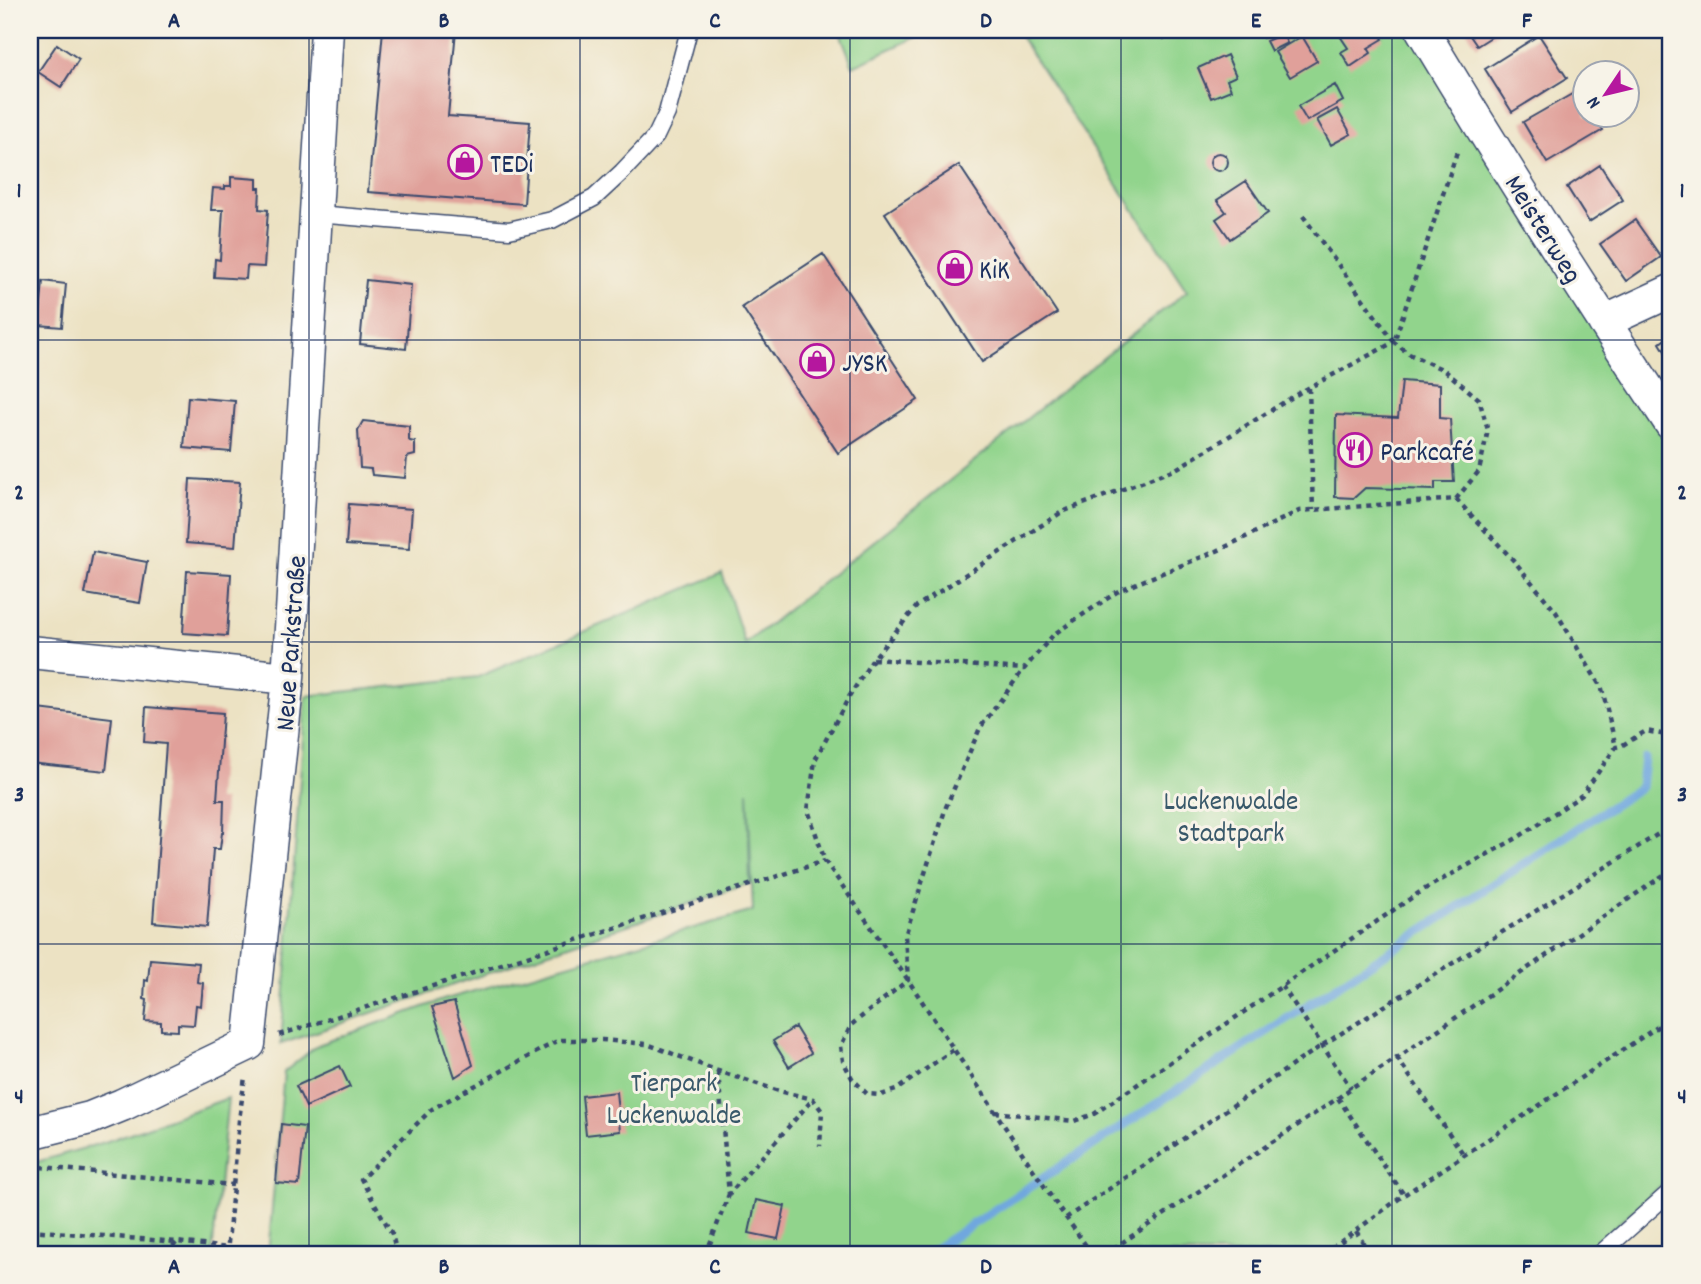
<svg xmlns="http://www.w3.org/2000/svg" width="1701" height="1284" viewBox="0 0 1701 1284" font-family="Dekko,sans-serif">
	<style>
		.green { fill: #91d48c; stroke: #568275; stroke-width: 2 }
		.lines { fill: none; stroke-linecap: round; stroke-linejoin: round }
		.stream { stroke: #6fa7de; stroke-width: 9 }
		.building { fill: #e0a09a }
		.lane-casing { stroke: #3a4a6d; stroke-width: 19 }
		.street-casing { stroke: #3a4a6d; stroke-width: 35 }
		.path { stroke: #3a4a6d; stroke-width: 4.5; stroke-dasharray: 5 5; stroke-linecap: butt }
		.lane { stroke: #fff; stroke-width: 16 }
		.street { stroke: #fff; stroke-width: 32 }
		.grid { fill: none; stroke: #1b2f5e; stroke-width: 2; stroke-opacity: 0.55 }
		.labels { text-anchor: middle; stroke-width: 6; stroke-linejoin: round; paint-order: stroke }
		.poi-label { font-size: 28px; fill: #1b2f5e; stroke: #f7f3e8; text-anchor: start }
		.street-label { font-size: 28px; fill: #1b2f5e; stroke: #f7f3e8 }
		.park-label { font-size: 28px; fill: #38586a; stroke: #f7f3e8 }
		.neatline { fill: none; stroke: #1b2f5e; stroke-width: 2.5 }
		.grid-label { font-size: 23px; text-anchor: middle; font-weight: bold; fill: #1b2f5e }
	</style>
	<rect width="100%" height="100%" fill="#f7f3e8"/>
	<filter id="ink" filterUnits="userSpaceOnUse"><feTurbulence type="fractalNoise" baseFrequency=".0143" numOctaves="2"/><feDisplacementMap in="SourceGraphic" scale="14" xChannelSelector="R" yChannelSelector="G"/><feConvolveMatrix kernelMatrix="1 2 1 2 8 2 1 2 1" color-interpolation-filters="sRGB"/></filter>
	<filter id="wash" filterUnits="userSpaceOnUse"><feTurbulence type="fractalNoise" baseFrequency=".00686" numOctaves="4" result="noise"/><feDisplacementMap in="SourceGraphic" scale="28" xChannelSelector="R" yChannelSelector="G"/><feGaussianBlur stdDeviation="1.57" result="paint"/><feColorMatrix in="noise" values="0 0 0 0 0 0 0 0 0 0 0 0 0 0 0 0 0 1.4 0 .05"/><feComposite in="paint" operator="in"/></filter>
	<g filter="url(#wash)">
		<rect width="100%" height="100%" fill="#ece2c3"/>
		<path class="green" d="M839,30H932L853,66Z
			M1016,30H1422L1671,420V1177L1584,1254H268L284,1072L318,1045L443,1000L753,911L748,791L750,883L281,1044L306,696L478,677L722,573L745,644L1187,291Z
			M228,1098L212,1254H30V1164L105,1142Z"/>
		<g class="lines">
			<path class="stream" d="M927,1254L1641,787L1644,758"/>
		</g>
		<g id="blocks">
			<path class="building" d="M383,30H456L448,116L530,122L524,204L368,192Z
				M1161,30H1186L1164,39Z
				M1259,30H1278L1263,38Z
				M1336,30H1377L1383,39L1368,48L1371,53L1350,67L1341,52L1348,48Z
				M1466,30H1502L1477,46Z
				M1283,34L1287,43L1271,51L1266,41Z
				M1539,35L1567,78L1512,112L1485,69Z
				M1302,36L1317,61L1290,77L1275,52Z
				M57,44L79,59L61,87L38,72Z
				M1227,55L1236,76L1227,80L1231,90L1211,98L1198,68Z
				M1335,85L1343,101L1307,121L1298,106Z
				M1579,90L1586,100V116H1594L1603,130L1547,163L1523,122Z
				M1337,109L1351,134L1331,145L1317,120Z
				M1210 162a9 9 0 1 1 18 0a9 9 0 1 1-18 0Z
				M959,165L1057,313L982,362L885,213Z
				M1600,165L1623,200L1589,222L1567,187Z
				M231,177L257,179V188H260L259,209L268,210L264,267L247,266L246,279L214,277L215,259L220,260L223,210H211L213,188L225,189V186H231Z
				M1246,181L1268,213L1230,239L1216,219L1226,212L1217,200Z
				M1635,220L1661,257L1626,281L1600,244Z
				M823,254L918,400L838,453L742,307Z
				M366,280L411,285L406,349L360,344Z
				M43,281L66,284L62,327L39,325Z
				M1671,335V361L1660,343Z
				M1402,381L1440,384V418L1450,419L1454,482H1435V490L1365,488L1354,498L1335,497L1336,415L1398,418Z
				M188,397L235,401L231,452L184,448Z
				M363,421L409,426V440L410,441L415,442V455L407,457L405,478L372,475L371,469L360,468L358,430Z
				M190,479L240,482L235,547L186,543Z
				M349,504L412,509L409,549L346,545Z
				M93,552L147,562L140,603L85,594Z
				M187,571L231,574L227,636L183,633Z
				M146,707L223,713L217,800H224L223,833H222L220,849H213L207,927L153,922L166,744L144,742Z
				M30,708L112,718L106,771L30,763Z
				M150,959L199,963L197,982L203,983L201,1006L196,1005L194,1025L178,1024V1031L161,1030V1022L145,1021L147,1000L144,999L145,980L148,981Z
				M454,1002L473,1065L455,1077L432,1007Z
				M795,1027L811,1053L789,1067L773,1041Z
				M340,1066L350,1087L306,1107L296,1086Z
				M616,1092L620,1131L586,1135L582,1096Z
				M281,1124L305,1127L299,1185L276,1183Z
				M756,1200L785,1206L778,1239L749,1233Z"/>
		</g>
	</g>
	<g filter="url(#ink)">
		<use href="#blocks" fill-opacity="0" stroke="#3a4a6d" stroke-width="2"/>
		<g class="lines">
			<g class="lane-casing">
				<path id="lane" d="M316,214L509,230L552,220L594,198L622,172L656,136L667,113L689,30
					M1600,1254L1671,1191"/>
			</g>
			<g class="street-casing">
				<path id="street" d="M1422,30C1502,163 1585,294 1671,424
					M1604,322L1671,291
					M30,652L288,678
					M30,1133L90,1118L122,1105L249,1044L288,678L327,30"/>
			</g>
			<path class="path" d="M1303,216L1394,342L1458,149
				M1309,388L1313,510
				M1456,499L1515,562L1556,612L1602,689L1616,747
				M873,659L1024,669L1054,634L1120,590L1217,551L1299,511L1456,499L1479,471L1488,430L1479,399L1444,370L1409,354L1394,342L1299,393L1176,469L1062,512L917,606L873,659L849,697L815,760L808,810L825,861L908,980L1052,1198L1092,1254
				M1282,986L1351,1088
				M279,1035L825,861
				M953,1050L896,1090L881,1095L867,1094L852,1078L843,1061L841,1046L851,1025L908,980L905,936L946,807L980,728L1023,670
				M1397,1058L1464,1155
				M718,1072L729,1194L813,1099
				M1338,1098L1404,1195
				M995,1112L1074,1121L1094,1114L1423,890L1517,838L1582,795L1616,747L1621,746L1646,731L1671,736
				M30,1166L233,1185
				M1066,1218L1321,1046L1671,826
				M30,1230L177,1242L228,1248
				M1356,1231L1370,1254
				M166,1254L177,1242
				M227,1254L239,1120L245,1077
				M397,1254L392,1234L361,1179L432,1109L559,1040H602L647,1044L718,1071L779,1091L813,1099L822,1111L820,1146
				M706,1254L729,1194
				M1105,1254L1338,1098L1351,1088L1397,1058L1671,870
				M1324,1254L1404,1195L1671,1018"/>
			<use href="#lane" class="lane"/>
			<use href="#street" class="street"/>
		</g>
	</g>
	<path class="grid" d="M309,30V1254M580,30V1254M850,30V1254M1121,30V1254M1392,30V1254M30,340H1671M30,642H1671M30,944H1671"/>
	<defs>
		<g id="shop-ring" transform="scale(1.75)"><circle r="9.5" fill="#f7f3e8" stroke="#b5179e" stroke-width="1.5"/><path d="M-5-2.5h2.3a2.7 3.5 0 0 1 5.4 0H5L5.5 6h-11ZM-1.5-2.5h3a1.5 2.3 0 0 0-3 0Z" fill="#b5179e"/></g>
		<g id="restaurant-ring" transform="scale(1.75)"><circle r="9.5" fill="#f7f3e8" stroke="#b5179e" stroke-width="1.5"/><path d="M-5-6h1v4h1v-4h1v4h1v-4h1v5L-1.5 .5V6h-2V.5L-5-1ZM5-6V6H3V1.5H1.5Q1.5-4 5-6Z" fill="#b5179e"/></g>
	</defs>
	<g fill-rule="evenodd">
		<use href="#shop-ring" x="465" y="162"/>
		<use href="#shop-ring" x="955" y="268"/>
		<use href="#shop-ring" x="817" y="361"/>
		<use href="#restaurant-ring" x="1355" y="450"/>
	</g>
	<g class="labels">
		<g class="poi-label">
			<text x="490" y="172">TEDi</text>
			<text x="979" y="278">KiK</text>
			<text x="842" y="371">JYSK</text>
			<text x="1380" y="460">Parkcafé</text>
		</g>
		<g class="street-label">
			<text transform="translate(1545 228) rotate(58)" y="10">Meisterweg</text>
			<text transform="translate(289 643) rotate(-86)" y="10">Neue Parkstraße</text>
		</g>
		<g class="park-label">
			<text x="1231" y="809">Luckenwalde<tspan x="1231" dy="32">Stadtpark</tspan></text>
			<text x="674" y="1091">Tierpark<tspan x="674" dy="32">Luckenwalde</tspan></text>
		</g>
	</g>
	<rect width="1701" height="1284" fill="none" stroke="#f7f3e8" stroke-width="77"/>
	<g transform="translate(1606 94) rotate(235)"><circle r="33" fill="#f7f3e8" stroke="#9fa5b1" stroke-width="2"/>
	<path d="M0-5L12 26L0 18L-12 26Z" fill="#b5179e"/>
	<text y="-10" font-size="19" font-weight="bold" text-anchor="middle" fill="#1b2f5e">N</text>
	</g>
	<rect x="38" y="38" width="1624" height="1208" class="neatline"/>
	<g class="grid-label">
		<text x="174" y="27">A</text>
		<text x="444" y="27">B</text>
		<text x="715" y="27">C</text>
		<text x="986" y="27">D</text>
		<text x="1256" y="27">E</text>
		<text x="1527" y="27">F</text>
		<text x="19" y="197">1</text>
		<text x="1682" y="197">1</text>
		<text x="19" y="499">2</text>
		<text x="1682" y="499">2</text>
		<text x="19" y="801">3</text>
		<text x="1682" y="801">3</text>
		<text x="19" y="1103">4</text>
		<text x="1682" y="1103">4</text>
		<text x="174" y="1273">A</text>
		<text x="444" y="1273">B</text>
		<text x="715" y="1273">C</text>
		<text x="986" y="1273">D</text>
		<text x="1256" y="1273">E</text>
		<text x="1527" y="1273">F</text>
	</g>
</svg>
